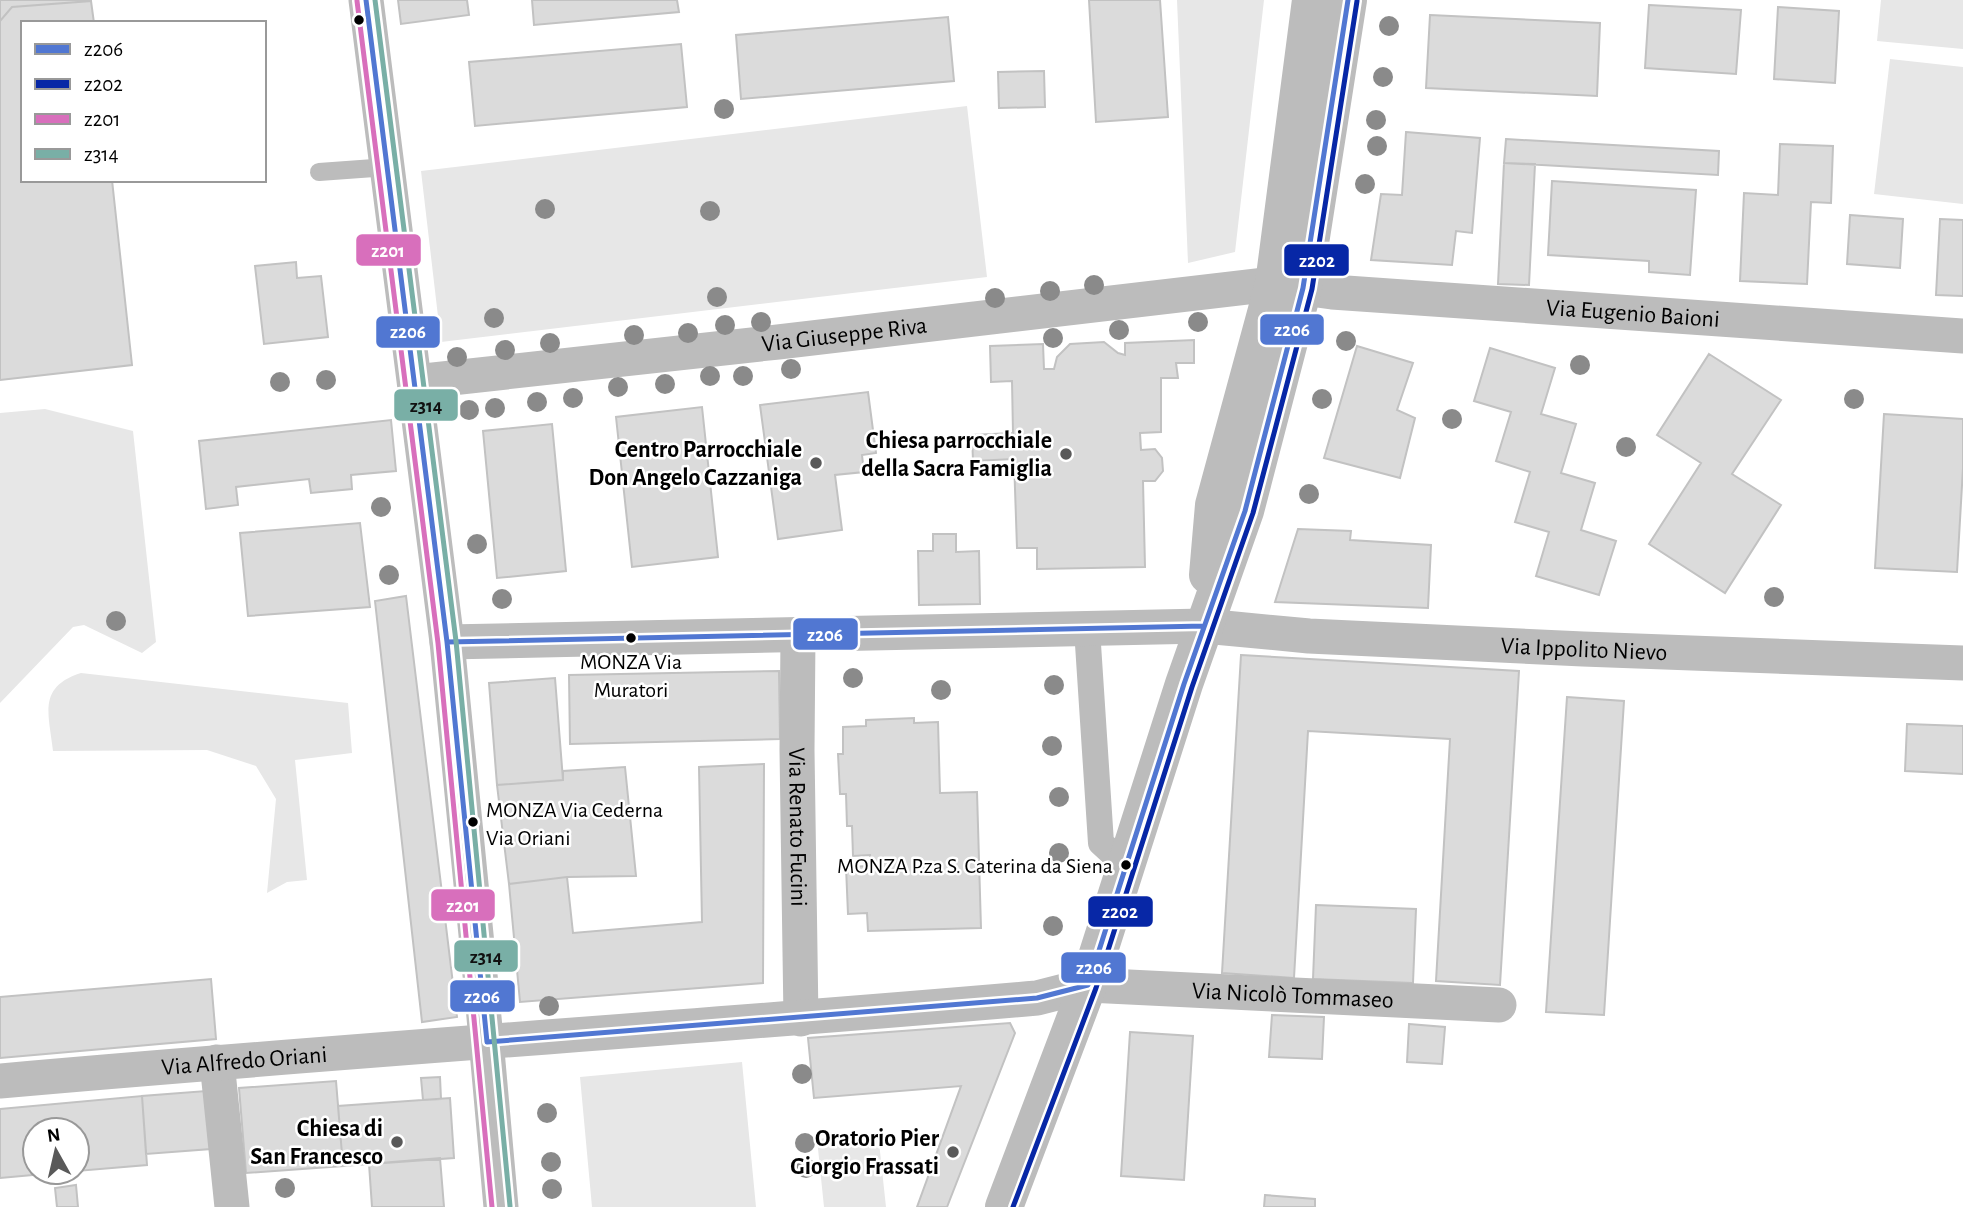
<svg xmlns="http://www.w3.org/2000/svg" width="1963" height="1207" viewBox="0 0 1963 1207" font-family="'Alegreya Sans',sans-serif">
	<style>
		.green { fill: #e7e7e7 }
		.building { fill: #dbdbdb; stroke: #c2c2c2; stroke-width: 2 }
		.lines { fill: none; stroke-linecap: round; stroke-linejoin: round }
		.service { stroke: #bcbcbc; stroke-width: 18 }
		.pedestrian { stroke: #bcbcbc; stroke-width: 26 }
		.minor { stroke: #bcbcbc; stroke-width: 35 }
		.tertiary { stroke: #bcbcbc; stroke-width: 38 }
		.bus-1-casing { stroke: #fff; stroke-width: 10 }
		.bus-2-casing { stroke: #fff; stroke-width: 10 }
		.bus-3-casing { stroke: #fff; stroke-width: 10 }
		.bus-4-casing { stroke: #fff; stroke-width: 10 }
		.bus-1 { stroke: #5177d2; stroke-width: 5 }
		.bus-2 { stroke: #0727a6; stroke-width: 5 }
		.bus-3 { stroke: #d86fbc; stroke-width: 5 }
		.bus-4 { stroke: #79afa6; stroke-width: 5 }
		.tree { fill: #8a8a8a }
		.bus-dot { fill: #000; stroke: #fff; stroke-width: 2.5 }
		.poi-dot { fill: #595959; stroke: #fff; stroke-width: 2.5 }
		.labels { text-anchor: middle; stroke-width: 5; stroke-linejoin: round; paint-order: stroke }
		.bus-label { font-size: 22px; fill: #000; stroke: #fff }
		.street-label { font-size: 24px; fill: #000; stroke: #fff }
		.poi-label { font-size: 24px; font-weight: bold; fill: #000; stroke: #fff; text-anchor: end }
		.line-badge { stroke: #fff; stroke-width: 2.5 }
		.badge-label { font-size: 19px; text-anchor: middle; font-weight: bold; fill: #fff }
		.pale-badge-label { font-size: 19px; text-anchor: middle; font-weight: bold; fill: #111 }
	</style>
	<rect width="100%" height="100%" fill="#fff"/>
	<path class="green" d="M1177,0H1264L1235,252L1188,263Z
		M1881,0H1963V49L1877,41Z
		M1890,59L1963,67V204L1874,194Z
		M967,106L987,277L441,342L421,171Z
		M45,409L133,431L156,642L142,653L84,625L73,627L0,703V413Z
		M81,673L348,703L352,753L295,760L307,880L287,882L267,893L276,799L256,766L207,750L53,751C49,714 37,687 81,673Z
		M742,1062L756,1207H592L580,1077Z
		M878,1133L886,1207H824L817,1139Z"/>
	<path class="building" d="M0,0H91V1L12,7L0,21Z
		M398,0H467L469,15L401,24Z
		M532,0H677L679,12L534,25Z
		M1089,0H1160L1168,117L1096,122Z
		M91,1L94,23H23V180H112L132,365L0,380V21L12,7Z
		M1649,5L1741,10L1736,74L1645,68Z
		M1778,7L1839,11L1835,83L1774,79Z
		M1430,15L1600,23L1597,96L1426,88Z
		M948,17L954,81L741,99L736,35Z
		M681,44L687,107L475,126L469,62Z
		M1044,71L1045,107L999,108L998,72Z
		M1406,132L1480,138L1472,233L1456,231L1452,265L1371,260L1381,194L1402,195Z
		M1506,139L1719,151L1718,175L1504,163Z
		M1780,144L1833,146L1831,203L1811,202L1807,284L1740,281L1744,193L1778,195Z
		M1504,163L1535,164L1529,285L1498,284Z
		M1552,181L1696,190L1690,275L1649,272V261L1548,255Z
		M1850,215L1903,219L1900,268L1847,264Z
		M1940,219L1963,220V296L1936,295Z
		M296,262L297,278L321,276L328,337L264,344L255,266Z
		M1194,340V363H1176L1178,378H1161V432L1140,433L1141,450L1155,449L1162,458L1163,471L1155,481H1143L1145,567L1037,569V548H1017L1014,459L973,461L972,435L1013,433L1012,381L991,382L990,346L1043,344L1044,369H1054L1057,357L1070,344L1104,342L1118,353L1125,355V343Z
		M1357,346L1413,363L1397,410L1415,418L1400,478L1324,458Z
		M1490,348L1555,368L1541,414L1576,424L1561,473L1595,483L1581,530L1616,541L1599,595L1536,576L1549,532L1515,522L1530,472L1496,461L1511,412L1474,401Z
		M1709,354L1781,400L1732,474L1781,505L1725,593L1649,544L1701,463L1657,435Z
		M868,392L876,453L862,455L864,472L835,475L842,530L778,539L760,405Z
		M702,407L718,557L632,567L616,417Z
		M1884,414L1963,419V468L1957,572L1875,568Z
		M391,420L396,471L351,475L352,489L311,493L309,479L236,487L238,505L206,509L199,441Z
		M552,424L566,571L497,578L483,431Z
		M360,523L370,607L248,616L240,533Z
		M1298,529L1351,531L1350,540L1431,545L1428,608L1275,602Z
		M933,534H956V552L979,551L980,604L919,605L918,551H933Z
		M406,596L457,1017L422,1022L375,601Z
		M1241,655L1519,671L1500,985L1436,981L1450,739L1308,731L1294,978L1222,973Z
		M779,671L780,739L570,744L569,675Z
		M555,678L563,780L497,785L489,683Z
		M1567,697L1624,701L1604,1015L1546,1012Z
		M914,718V723L938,722L940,793L977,792L981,928L868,931L867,913L848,914L846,867L870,866V855L853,856L852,826H847L846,794H840L838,754H843V727L866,726V720Z
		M1907,724L1963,726V774L1905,771Z
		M764,764L763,983L520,1002L509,884L567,877L573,933L702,922L699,767Z
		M625,767L636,876L567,877L509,884L497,785L563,780V771Z
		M1316,905L1416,909L1413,983L1313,979Z
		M211,979L216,1039L0,1058V997Z
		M1272,1015L1324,1017L1322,1059L1269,1057Z
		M1010,1023L1015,1033L947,1207H917L961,1086L814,1098L808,1038Z
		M1409,1024L1445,1027L1442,1064L1407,1062Z
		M1130,1032L1193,1036L1184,1180L1121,1176Z
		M440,1077L441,1099L423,1100L421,1078Z
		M336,1081L343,1166L246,1173L239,1088Z
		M206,1091L211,1149L146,1154L142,1096Z
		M142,1096L147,1165L77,1171V1130H35V1172H66L0,1178V1109Z
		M450,1098L454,1158L343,1166L338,1106Z
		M440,1158L444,1207H372L369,1164Z
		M76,1185L78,1207H57L55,1188Z
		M1265,1195L1315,1199V1207H1264Z"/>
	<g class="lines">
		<path class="service" d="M319,172L388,167"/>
		<path class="pedestrian" d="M1087,629L1101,843L1125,865"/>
		<g class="minor">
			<path d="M366,0L447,642L482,995L501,1207"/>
			<path id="s1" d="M1303,288L1332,292L1963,336"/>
			<path id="s2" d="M415,382L778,342L1274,284"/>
			<path id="s3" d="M798,635L797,750L801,1019"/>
			<path id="s4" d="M447,642L1204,626L1309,636L1583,649L1963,663"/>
			<path d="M217,1062L232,1207"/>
			<path id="s5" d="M0,1081C346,1050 692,1028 1037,998L1088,985L1499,1005"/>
		</g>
		<path class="tertiary" d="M1208,575L1214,505L1274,284L1311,0
			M1004,1207L1088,985L1184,684L1245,511L1303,288L1348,0"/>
		<g class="bus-1-casing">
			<path id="bus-1" d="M366,0L447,642L487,1042L1037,998L1088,985L1184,684L1245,511L1303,288L1348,0
				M447,642L1204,626"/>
		</g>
		<g class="bus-2-casing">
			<path id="bus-2" d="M1013,1207L1096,988L1192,687L1253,513L1312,289L1357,1"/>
		</g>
		<g class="bus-3-casing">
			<path id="bus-3" d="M357,1L438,643L492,1207"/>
		</g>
		<g class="bus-4-casing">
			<path id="bus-4" d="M375,0L456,641L510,1206"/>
		</g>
		<use href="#bus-1" class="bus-1"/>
		<use href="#bus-2" class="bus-2"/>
		<use href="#bus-3" class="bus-3"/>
		<use href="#bus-4" class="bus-4"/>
	</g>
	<g class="tree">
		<circle cx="1389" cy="26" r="10"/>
		<circle cx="1383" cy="77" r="10"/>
		<circle cx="724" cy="109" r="10"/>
		<circle cx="1376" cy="120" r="10"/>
		<circle cx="1377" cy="146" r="10"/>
		<circle cx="1365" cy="184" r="10"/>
		<circle cx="545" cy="209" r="10"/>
		<circle cx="710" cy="211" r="10"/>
		<circle cx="1094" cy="285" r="10"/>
		<circle cx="1050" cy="291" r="10"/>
		<circle cx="717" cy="297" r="10"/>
		<circle cx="995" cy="298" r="10"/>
		<circle cx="494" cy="318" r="10"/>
		<circle cx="761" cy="322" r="10"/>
		<circle cx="1198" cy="322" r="10"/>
		<circle cx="725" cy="325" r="10"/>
		<circle cx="1119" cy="330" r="10"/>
		<circle cx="688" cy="333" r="10"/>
		<circle cx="634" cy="335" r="10"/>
		<circle cx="1053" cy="338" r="10"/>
		<circle cx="1346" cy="341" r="10"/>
		<circle cx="550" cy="343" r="10"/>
		<circle cx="505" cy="350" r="10"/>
		<circle cx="457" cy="357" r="10"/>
		<circle cx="1580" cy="365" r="10"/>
		<circle cx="791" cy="369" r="10"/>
		<circle cx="710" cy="376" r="10"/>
		<circle cx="743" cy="376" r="10"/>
		<circle cx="326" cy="380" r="10"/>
		<circle cx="280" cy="382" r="10"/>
		<circle cx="665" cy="384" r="10"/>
		<circle cx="618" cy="387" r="10"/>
		<circle cx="573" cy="398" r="10"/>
		<circle cx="1322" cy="399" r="10"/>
		<circle cx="1854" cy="399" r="10"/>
		<circle cx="537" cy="402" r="10"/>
		<circle cx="495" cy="408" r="10"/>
		<circle cx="469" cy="410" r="10"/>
		<circle cx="1452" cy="419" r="10"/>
		<circle cx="1626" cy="447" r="10"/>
		<circle cx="1309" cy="494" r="10"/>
		<circle cx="381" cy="507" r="10"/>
		<circle cx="477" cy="544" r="10"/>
		<circle cx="389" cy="575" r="10"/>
		<circle cx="1774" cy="597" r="10"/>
		<circle cx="502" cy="599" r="10"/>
		<circle cx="116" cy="621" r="10"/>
		<circle cx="853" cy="678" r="10"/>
		<circle cx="1054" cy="685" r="10"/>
		<circle cx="941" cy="690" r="10"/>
		<circle cx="1052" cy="746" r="10"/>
		<circle cx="1059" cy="797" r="10"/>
		<circle cx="1059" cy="853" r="10"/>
		<circle cx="1053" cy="926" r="10"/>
		<circle cx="549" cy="1006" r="10"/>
		<circle cx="802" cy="1074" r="10"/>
		<circle cx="547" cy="1113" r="10"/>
		<circle cx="805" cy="1143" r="10"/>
		<circle cx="551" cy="1162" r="10"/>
		<circle cx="806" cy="1168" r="10"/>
		<circle cx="285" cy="1188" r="10"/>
		<circle cx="552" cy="1189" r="10"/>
	</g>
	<g class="bus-dot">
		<circle cx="359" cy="20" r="6"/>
		<circle cx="631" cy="638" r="6"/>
		<circle cx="473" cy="822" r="6"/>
		<circle cx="1126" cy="865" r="6"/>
	</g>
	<g class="poi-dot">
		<circle cx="1066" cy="454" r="7"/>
		<circle cx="816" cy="463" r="7"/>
		<circle cx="397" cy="1142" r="7"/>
		<circle cx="953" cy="1152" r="7"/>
	</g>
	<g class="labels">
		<g class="bus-label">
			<text x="631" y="669">MONZA Via<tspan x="631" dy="28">Muratori</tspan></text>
			<text x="486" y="817" text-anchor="start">MONZA Via Cederna<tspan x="486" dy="28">Via Oriani</tspan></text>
			<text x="1113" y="873" text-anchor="end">MONZA P.za S. Caterina da Siena</text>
		</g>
		<g class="street-label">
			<text dy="8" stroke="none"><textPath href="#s1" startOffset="331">Via Eugenio Baioni</textPath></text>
			<text dy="8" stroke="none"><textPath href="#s2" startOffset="432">Via Giuseppe Riva</textPath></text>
			<text dy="8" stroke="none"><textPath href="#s4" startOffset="1138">Via Ippolito Nievo</textPath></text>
			<text dy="8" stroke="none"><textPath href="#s3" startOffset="192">Via Renato Fucini</textPath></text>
			<text dy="8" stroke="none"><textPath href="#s5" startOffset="1298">Via Nicolò Tommaseo</textPath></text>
			<text dy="8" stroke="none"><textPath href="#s5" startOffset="245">Via Alfredo Oriani</textPath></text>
		</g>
		<g class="poi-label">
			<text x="1052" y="448">Chiesa parrocchiale<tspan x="1052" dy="28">della Sacra Famiglia</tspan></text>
			<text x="802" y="457">Centro Parrocchiale<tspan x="802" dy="28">Don Angelo Cazzaniga</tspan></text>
			<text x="383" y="1136">Chiesa di<tspan x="383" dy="28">San Francesco</tspan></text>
			<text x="939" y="1146">Oratorio Pier<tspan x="939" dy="28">Giorgio Frassati</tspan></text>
		</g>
	</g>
	<g class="line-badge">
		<rect x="355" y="233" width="67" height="34" rx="7" fill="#d86fbc"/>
		<rect x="1283" y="243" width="67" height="34" rx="7" fill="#0727a6"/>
		<rect x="1259" y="313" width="66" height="33" rx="7" fill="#5177d2"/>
		<rect x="375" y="315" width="66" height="34" rx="7" fill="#5177d2"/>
		<rect x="393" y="388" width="66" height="34" rx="7" fill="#79afa6"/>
		<rect x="792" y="617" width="67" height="34" rx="7" fill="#5177d2"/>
		<rect x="430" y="888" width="66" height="34" rx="7" fill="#d86fbc"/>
		<rect x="1087" y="895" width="67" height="33" rx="7" fill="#0727a6"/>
		<rect x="453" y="939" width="66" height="34" rx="7" fill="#79afa6"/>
		<rect x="1060" y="951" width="67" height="33" rx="7" fill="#5177d2"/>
		<rect x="449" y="979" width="67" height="34" rx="7" fill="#5177d2"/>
	</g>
	<g class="badge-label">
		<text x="388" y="257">z201</text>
		<text x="1317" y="267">z202</text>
		<text x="1292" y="336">z206</text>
		<text x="408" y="338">z206</text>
		<text x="825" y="641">z206</text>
		<text x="463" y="912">z201</text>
		<text x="1120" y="918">z202</text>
		<text x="1094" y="974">z206</text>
		<text x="482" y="1003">z206</text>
	</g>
	<g class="pale-badge-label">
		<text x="426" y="412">z314</text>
		<text x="486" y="963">z314</text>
	</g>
	<rect x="21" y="21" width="245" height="161" fill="#ffffff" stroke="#999999" stroke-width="2"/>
	<rect x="35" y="44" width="35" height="10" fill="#5177d2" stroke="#999999" stroke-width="2"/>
	<text x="84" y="56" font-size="21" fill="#000000">z206</text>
	<rect x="35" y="79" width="35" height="10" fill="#0727a6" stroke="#999999" stroke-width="2"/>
	<text x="84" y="91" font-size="21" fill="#000000">z202</text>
	<rect x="35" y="114" width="35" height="10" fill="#d86fbc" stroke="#999999" stroke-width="2"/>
	<text x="84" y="126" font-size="21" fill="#000000">z201</text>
	<rect x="35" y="149" width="35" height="10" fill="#79afa6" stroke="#999999" stroke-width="2"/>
	<text x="84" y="161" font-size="21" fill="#000000">z314</text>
	<g transform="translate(56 1151) rotate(352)"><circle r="33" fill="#ffffff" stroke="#999999" stroke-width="2"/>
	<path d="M0-5L12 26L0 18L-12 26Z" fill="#595959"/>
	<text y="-10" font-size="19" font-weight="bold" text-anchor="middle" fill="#000000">N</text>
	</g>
</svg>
